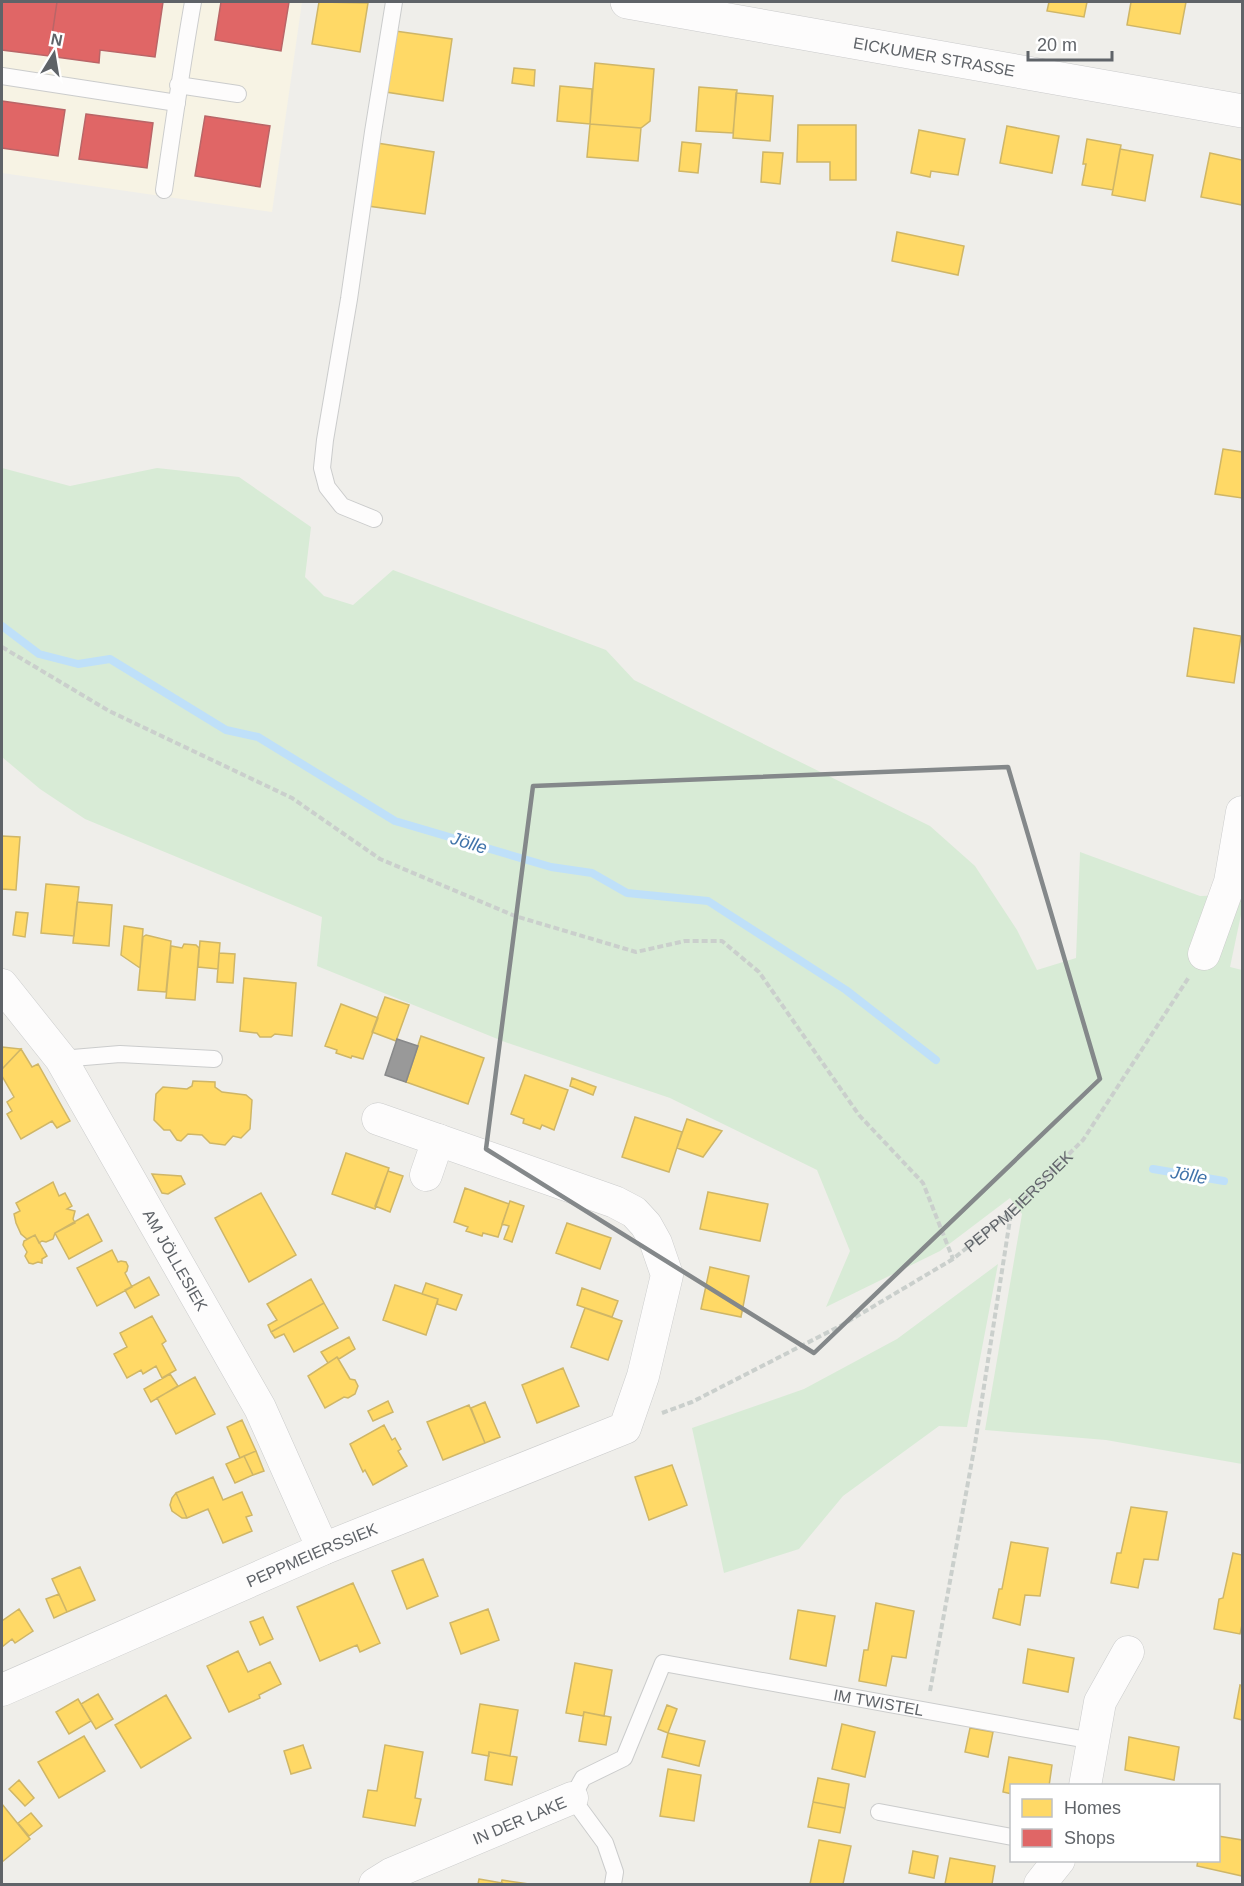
<svg xmlns="http://www.w3.org/2000/svg" width="1244" height="1886" viewBox="0 0 1244 1886" font-family="Helvetica,sans-serif">
	<style>
		.commercial { fill: #f7f3e4 }
		.green { fill: #d8ebd6 }
		.homes { fill: #ffd966; stroke: #cfb667; stroke-width: 1.5 }
		.shops { fill: #e06666; stroke: #b96567; stroke-width: 1.5 }
		.industry { fill: #999; stroke: #88898a; stroke-width: 1.5 }
		.lines { fill: none; stroke-linecap: round; stroke-linejoin: round }
		.stream { stroke: #bfe0f9; stroke-width: 8 }
		.lane-casing { stroke: #cbcccc; stroke-width: 18 }
		.street-casing { stroke: #cbcccc; stroke-width: 33 }
		.secondary-casing { stroke: #cacacb; stroke-width: 34 }
		.path { stroke: #cacfcc; stroke-width: 4; stroke-dasharray: 6 3; stroke-linecap: butt }
		.lane { stroke: #fdfcfc; stroke-width: 16 }
		.street { stroke: #fdfcfc; stroke-width: 32 }
		.secondary { stroke: #fdfcfc; stroke-width: 33 }
		.marked { fill: none; stroke: #84888a; stroke-width: 4.5; stroke-linejoin: round }
		.labels { text-anchor: middle; stroke-width: 6; stroke-linejoin: round; paint-order: stroke }
		.street-label { font-size: 16px; fill: #5f6368; stroke: #fff }
		.water-label { font-size: 18px; font-style: italic; fill: #4174aa; stroke: #fff }
	</style>
	<rect width="100%" height="100%" fill="#efeeea"/>
	<path class="commercial" d="M2,2H302L272,212L2,173Z"/>
	<path class="green" d="M2,468L70,486L157,468L239,477L311,527L305,577L324,596L353,605L393,570L606,650L634,680L930,826L975,866L1017,930L1037,970L1076,958L1080,852L1200,896L1242,895V910L1230,967L1242,970V1464L1106,1440L985,1430L1022,1214L1010,1198L940,1251L826,1307L850,1251L817,1170L670,1098L505,1042L317,966L322,917L85,819L40,789L2,757Z
		M998,1264L967,1427L939,1426L843,1496L799,1549L724,1573L692,1428L804,1389L897,1339Z"/>
	<path class="homes" d="M319,2L368,3L360,52L312,44Z
		M1049,2H1087L1084,17L1047,11Z
		M1131,2H1186L1180,34L1127,25Z
		M395,31L452,39L443,101L386,92Z
		M595,63L654,69L650,121L641,128L590,124Z
		M514,68L535,70L534,86L512,83Z
		M560,86L592,89L590,124L557,121Z
		M699,87L737,90L733,133L696,131Z
		M736,93L773,96L770,141L733,138Z
		M590,124L641,128L638,161L587,157Z
		M798,125H856V180H830V162H797Z
		M1007,126L1059,136L1052,173L1000,163Z
		M919,130L965,139L958,175L931,171L930,177L911,173Z
		M1087,139L1121,145L1113,190L1082,185L1086,164H1083Z
		M682,142L701,144L698,173L679,171Z
		M377,143L434,152L425,214L368,206Z
		M1120,149L1153,155L1145,201L1112,195Z
		M763,152L783,153L780,184L761,182Z
		M1210,153L1242,160V205L1201,197Z
		M897,232L964,246L958,275L892,261Z
		M1223,449L1242,452V498L1215,494Z
		M1194,628L1241,636L1234,683L1187,676Z
		M2,836L20,837L16,890L2,889Z
		M46,884L79,887L74,936L41,933Z
		M77,902L112,905L109,946L73,943Z
		M16,912L28,913L25,937L13,935Z
		M124,926L143,929L140,968L121,955Z
		M146,935L171,941L166,992L138,990L143,937Z
		M200,941L220,943L218,969L198,967Z
		M184,944L196,945L199,948L195,1000L166,998L171,946L182,948Z
		M219,953L235,954L233,983L217,982Z
		M244,978L296,983L292,1036L275,1034L271,1037H260L257,1033L240,1031Z
		M385,997L409,1005L396,1041L372,1032Z
		M341,1004L378,1018L363,1059L352,1056L351,1058L336,1053L337,1050L325,1046Z
		M421,1036L484,1058L468,1104L406,1082Z
		M2,1047L21,1049L2,1069Z
		M21,1049L32,1067L38,1064L70,1121L57,1128L52,1121L21,1139L7,1114L12,1111L7,1102L14,1097L2,1076V1069Z
		M525,1075L568,1090L554,1130L542,1125L540,1129L523,1123L524,1119L511,1114Z
		M572,1078L596,1087L593,1095L570,1086Z
		M193,1081L215,1082V1087L222,1092L246,1095L252,1100L250,1129L241,1138L233,1136L225,1145L210,1143L202,1135L188,1134L181,1141L177,1140L170,1130H164L154,1120L156,1094L163,1087L187,1089L192,1086Z
		M635,1117L682,1132L669,1172L622,1157Z
		M687,1119L722,1131L703,1157L677,1148Z
		M346,1153L389,1168L375,1209L332,1194Z
		M388,1171L403,1176L390,1212L375,1206Z
		M152,1174L181,1176L185,1184L168,1194L162,1193Z
		M53,1182L59,1196L65,1193L72,1206L67,1209L75,1211L73,1219L75,1223L55,1233L53,1239L46,1242L42,1241L39,1243L35,1235L27,1239L21,1234L16,1223L14,1214L20,1211L16,1203Z
		M465,1188L509,1204L498,1237L483,1233L482,1236L466,1231L468,1227L454,1222Z
		M708,1192L768,1204L760,1241L700,1229Z
		M261,1193L296,1255L249,1282L215,1218Z
		M510,1201L524,1206L512,1242L504,1239L509,1226L502,1224Z
		M88,1214L102,1241L69,1259L55,1233Z
		M567,1223L611,1238L600,1269L556,1253Z
		M35,1235L47,1256L42,1259V1263L38,1262L33,1264L29,1263L25,1256L27,1252L23,1245L24,1241Z
		M112,1250L118,1262L121,1261L126,1262L128,1266L127,1271L125,1273L132,1287L97,1306L77,1268Z
		M710,1267L749,1276L741,1317L701,1309Z
		M149,1277L159,1295L135,1308L125,1290Z
		M311,1279L324,1303L271,1332L268,1325L277,1320L267,1304Z
		M426,1283L462,1295L456,1310L437,1304L438,1299L422,1294Z
		M395,1285L438,1299L426,1335L383,1320Z
		M582,1288L618,1301L612,1317L577,1305Z
		M324,1303L338,1328L294,1352L284,1334L275,1338L271,1332Z
		M585,1308L622,1321L608,1360L571,1347Z
		M152,1316L166,1341L162,1344L176,1370L162,1378L156,1366L143,1374L141,1370L127,1378L114,1354L127,1347L120,1333Z
		M349,1337L355,1349L339,1359L337,1357L328,1363L321,1352Z
		M337,1357L350,1379L355,1380L358,1386L355,1394L348,1398L344,1397L325,1408L308,1376Z
		M563,1368L579,1406L537,1423L522,1385Z
		M170,1374L178,1386L151,1402L144,1389Z
		M195,1377L215,1414L176,1434L157,1398Z
		M388,1401L393,1412L373,1421L368,1411Z
		M485,1402L500,1437L485,1443L471,1408Z
		M469,1405L485,1443L443,1460L427,1422Z
		M242,1420L256,1451L240,1458L227,1427Z
		M384,1425L392,1440L395,1438L401,1449L398,1451L407,1466L373,1485L365,1470L363,1472L350,1444Z
		M256,1451L264,1471L253,1475L244,1456Z
		M244,1456L253,1475L235,1483L226,1464Z
		M672,1465L687,1505L649,1520L635,1477Z
		M213,1477L223,1500L242,1492L252,1515L246,1517L252,1531L223,1543L208,1509L187,1518L176,1493Z
		M176,1493L187,1518H182L172,1511L170,1505L172,1498Z
		M1131,1507L1167,1512L1158,1560L1144,1559L1138,1588L1111,1583L1117,1553H1121Z
		M1011,1542L1048,1548L1040,1596L1025,1595L1020,1625L993,1618L999,1589H1002Z
		M1233,1553L1242,1555V1625L1240,1634L1214,1629L1219,1599L1223,1598Z
		M423,1559L438,1596L407,1609L392,1571Z
		M80,1567L95,1600L67,1612L52,1579Z
		M353,1583L380,1643L360,1652L357,1645L320,1661L297,1607Z
		M59,1594L67,1612L54,1618L46,1599Z
		M876,1603L914,1611L906,1658L892,1656L886,1686L859,1681L864,1650H868Z
		M19,1609L33,1631L15,1643L12,1639L2,1647V1621Z
		M488,1609L499,1640L461,1654L450,1623Z
		M798,1610L835,1616L826,1666L790,1659Z
		M263,1617L273,1639L260,1645L250,1622Z
		M1028,1649L1074,1658L1068,1692L1023,1683Z
		M238,1651L248,1672L270,1662L281,1684L259,1695L260,1698L229,1712L207,1666Z
		M575,1663L612,1670L604,1716L584,1712L583,1716L566,1713Z
		M1240,1685L1242,1686V1720L1234,1718Z
		M98,1694L113,1719L96,1729L81,1704Z
		M166,1695L191,1738L141,1768L115,1725Z
		M78,1699L91,1721L69,1734L56,1712Z
		M480,1704L518,1710L510,1756L489,1752V1756L472,1753Z
		M667,1705L677,1709L668,1733L658,1729Z
		M584,1712L611,1717L606,1745L579,1741Z
		M842,1724L875,1732L865,1777L832,1769Z
		M970,1728L993,1732L988,1757L965,1752Z
		M668,1733L705,1741L699,1766L662,1757Z
		M84,1736L105,1771L59,1798L38,1762Z
		M1129,1737L1179,1747L1174,1780L1125,1770Z
		M303,1745L311,1768L291,1774L284,1751Z
		M385,1745L423,1752L415,1798L421,1799L415,1826L363,1817L368,1790L377,1791Z
		M489,1752L517,1757L512,1785L485,1780Z
		M1009,1757L1052,1765L1049,1786H1012V1794L1003,1792Z
		M668,1769L701,1775L694,1821L660,1816Z
		M818,1778L849,1784L845,1808L813,1802Z
		M19,1780L34,1798L25,1806L9,1789Z
		M813,1802L845,1808L840,1833L808,1827Z
		M2,1804L30,1839L2,1862Z
		M31,1813L42,1826L29,1836L18,1823Z
		M1218,1836L1242,1840V1876L1197,1866L1198,1860H1218Z
		M819,1840L851,1846L843,1884H810Z
		M913,1851L938,1856L934,1878L909,1873Z
		M950,1858L995,1866L992,1884H945Z
		M479,1879L502,1883L501,1884H478Z
		M502,1880L529,1884H501Z"/>
	<path class="shops" d="M2,2H57L49,56L2,50Z
		M57,2H163L155,57L100,50L99,63L49,56Z
		M221,2H289L281,51L215,40Z
		M2,101L65,110L58,156L2,148Z
		M86,114L153,123L147,168L79,159Z
		M205,116L270,126L260,187L195,176Z"/>
	<path class="industry" d="M397,1039L418,1046L406,1082L385,1075Z"/>
	<g class="lines">
		<path class="stream" d="M2,626L39,654L78,664L110,659L226,730L258,737L395,821L551,867L592,873L627,893L708,901L846,990L936,1060
			M1153,1169L1224,1181"/>
		<g class="lane-casing">
			<g id="lane">
				<path d="M2,76L177,103"/>
				<path d="M178,85L238,94"/>
				<path d="M164,190C173,127 182,64 193,2"/>
				<path d="M374,519L342,506L327,487L322,468L325,440L349,299L373,132L394,2"/>
				<path d="M61,1059L120,1054L214,1059"/>
				<path d="M879,1812L1012,1837"/>
				<path id="s2" d="M613,1884L615,1872L605,1843L572,1798L583,1778L624,1758L663,1663L1093,1741"/>
			</g>
		</g>
		<g class="street-casing">
			<g id="street">
				<path d="M1204,954L1230,882L1242,812"/>
				<path id="s3" d="M2,985L61,1059L260,1408L323,1549"/>
				<path d="M426,1175L438,1140"/>
				<path id="s4" d="M2,1690L323,1549L625,1428L643,1376L667,1275L656,1243L646,1225L634,1212L615,1202L378,1119"/>
				<path d="M1085,1786L1100,1702L1128,1652"/>
				<path id="s5" d="M375,1884L391,1874L572,1798"/>
				<path d="M1040,1884L1059,1860"/>
			</g>
		</g>
		<g class="secondary-casing">
			<g id="secondary">
				<path id="s6" d="M627,2L1242,111"/>
			</g>
		</g>
		<g class="path">
			<path d="M2,647L109,711L292,798L380,859L515,916L636,952L685,941H722L759,972L859,1115L923,1183L953,1259"/>
			<path id="s1" d="M662,1413L692,1402L842,1325L953,1259L1011,1212L1083,1140L1189,977"/>
			<path d="M930,1691L975,1444L1011,1213"/>
		</g>
		<use href="#lane" class="lane"/>
		<use href="#street" class="street"/>
		<use href="#secondary" class="secondary"/>
	</g>
	<path class="marked" d="M1008,767L1100,1079L814,1353L486,1149L533,786Z"/>
	<g class="labels">
		<g class="street-label">
			<text dy="6" stroke="none"><textPath href="#s6" startOffset="312">EICKUMER STRASSE</textPath></text>
			<text dy="6" stroke="none"><textPath href="#s1" startOffset="417">PEPPMEIERSSIEK</textPath></text>
			<text dy="6" stroke="none"><textPath href="#s3" startOffset="326">AM JÖLLESIEK</textPath></text>
			<text dy="6" stroke="none"><textPath href="#s4" startOffset="338">PEPPMEIERSSIEK</textPath></text>
			<text dy="6" stroke="none"><textPath href="#s2" startOffset="489">IM TWISTEL</textPath></text>
			<text dy="6" stroke="none"><textPath href="#s5" startOffset="158">IN DER LAKE</textPath></text>
		</g>
		<g class="water-label">
			<text transform="translate(469 843) rotate(17)" y="6">Jölle</text>
			<text transform="translate(1189 1175) rotate(10)" y="6">Jölle</text>
		</g>
	</g>
	<rect width="1244" height="1886" fill="none" stroke="#5f6368" stroke-width="6"/>
	<rect x="1010" y="1784" width="210" height="78" fill="#ffffff" stroke="#bfc1c3" stroke-width="1.5"/>
	<rect x="1022" y="1799" width="30" height="18" fill="#ffd966" stroke="#bfc1c3" stroke-width="1.5"/>
	<text x="1064" y="1814" font-size="18" fill="#5f6368">Homes</text>
	<rect x="1022" y="1829" width="30" height="18" fill="#e06666" stroke="#bfc1c3" stroke-width="1.5"/>
	<text x="1064" y="1844" font-size="18" fill="#5f6368">Shops</text>
	<g transform="translate(54 54) rotate(11)" stroke="#ffffff" stroke-width="4.5" paint-order="stroke">
	<path d="M0-4.5L10 22L0 15L-10 22Z" fill="#5f6368"/>
	<text y="-9" font-size="16" font-weight="bold" text-anchor="middle" fill="#5f6368">N</text>
	</g>
	<path d="M1028 51v9h84v-9" fill="none" stroke="#5f6368" stroke-width="3"/>
	<text x="1037" y="51" font-size="18" fill="#5f6368" stroke="#ffffff" stroke-width="4.5" paint-order="stroke">20 m</text>
</svg>
